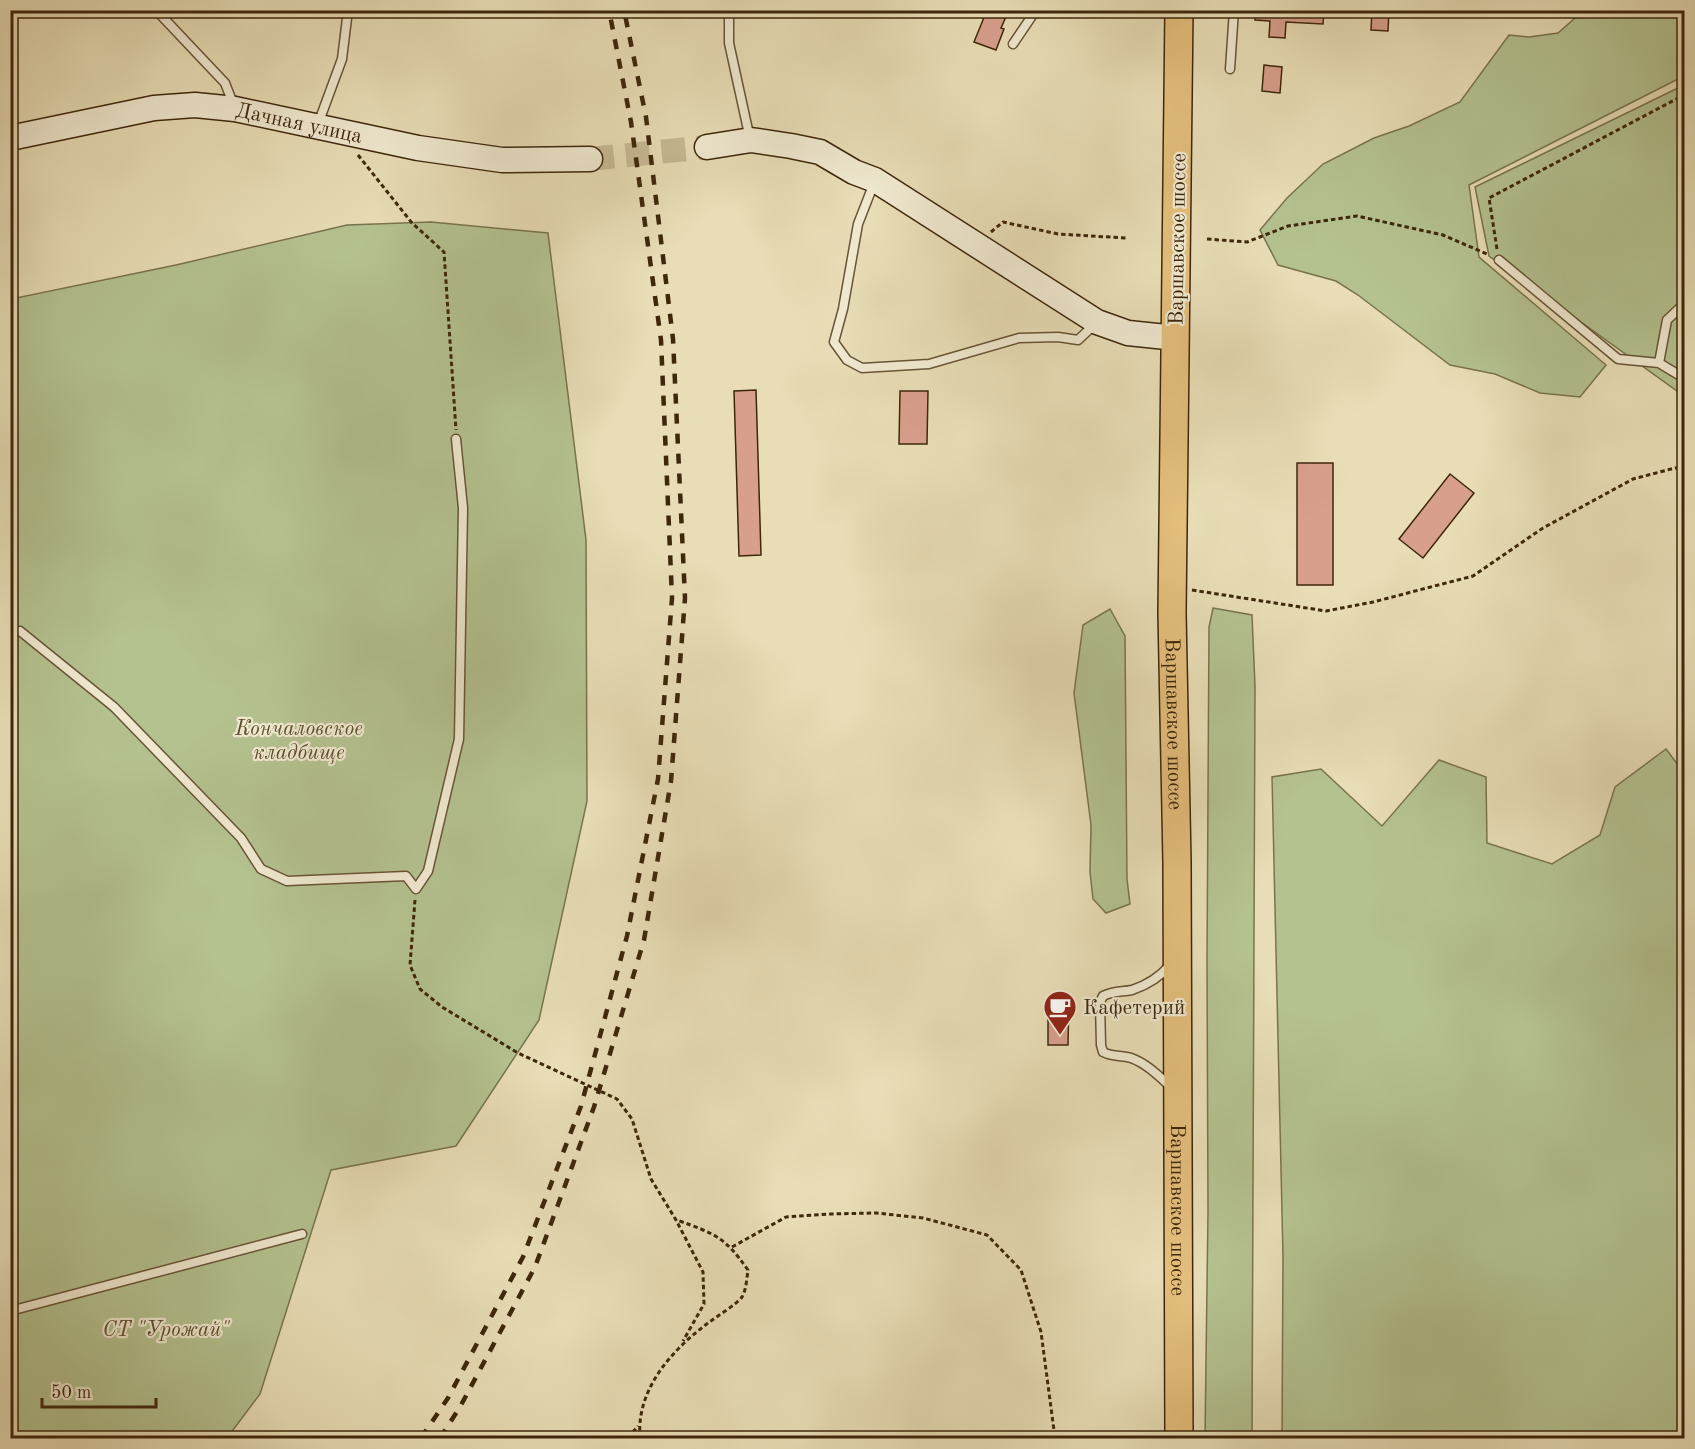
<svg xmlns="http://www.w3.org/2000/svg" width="1695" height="1449" viewBox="0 0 1695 1449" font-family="'Old Standard TT',serif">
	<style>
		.green { fill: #b4c290; stroke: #79744e; stroke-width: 1.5 }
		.building { fill: #d89f8d; stroke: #3e270b; stroke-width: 1.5 }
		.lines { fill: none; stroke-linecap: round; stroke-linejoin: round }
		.secondary-tunnel { stroke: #c6b994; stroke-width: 24; stroke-dasharray: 24 12; stroke-linecap: butt }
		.lane-casing { stroke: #685436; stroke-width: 11 }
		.secondary-casing { stroke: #3e270b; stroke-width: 27 }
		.primary-casing { stroke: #3e270b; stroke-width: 30 }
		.path { stroke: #3e270b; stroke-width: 3; stroke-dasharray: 4.5 3; stroke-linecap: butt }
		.lane { stroke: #f0e9d0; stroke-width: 8 }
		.secondary { stroke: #f0e9d0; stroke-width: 24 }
		.primary { stroke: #e4be7b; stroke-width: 27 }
		.rail { stroke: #3e270b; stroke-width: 4.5; stroke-dasharray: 10 10; stroke-linecap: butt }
		.labels { text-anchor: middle; stroke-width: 4.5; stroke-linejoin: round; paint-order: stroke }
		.street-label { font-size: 21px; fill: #3e270b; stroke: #f0e9d0 }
		.park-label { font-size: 21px; font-style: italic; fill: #5c4e2c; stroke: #f0e9d0 }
		.poi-label { font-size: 21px; fill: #3e270b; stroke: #f0e9d0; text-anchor: start }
	</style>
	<rect width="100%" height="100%" fill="#e8ddb6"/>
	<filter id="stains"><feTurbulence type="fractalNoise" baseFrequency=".00333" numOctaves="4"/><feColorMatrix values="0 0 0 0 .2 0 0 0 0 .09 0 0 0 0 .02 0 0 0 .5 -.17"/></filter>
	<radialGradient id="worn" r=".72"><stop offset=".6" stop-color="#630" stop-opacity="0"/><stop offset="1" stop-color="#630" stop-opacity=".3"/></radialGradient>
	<path class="green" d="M1583,11H1684V76L1469,185L1479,257L1606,365L1580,397L1540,393L1495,374L1450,365L1358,295L1336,281L1278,265L1260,230L1287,198L1323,164L1374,138L1409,126L1460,102L1509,35L1529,37L1558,33Z
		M1684,85V396L1489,256L1475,187Z
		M431,222L548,233L586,540L587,801L539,1020L456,1146L331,1170L260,1394L227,1438H11V299L176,265L347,225Z
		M1213,608L1252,615L1255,686L1252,1438H1205L1208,1211L1207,962L1209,627Z
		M1110,609L1125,636L1127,879L1130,904L1106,913L1093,899L1090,872L1091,825L1074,693L1083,625Z
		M1666,749L1684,773V1438H1282L1283,1256L1272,777L1321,769L1382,826L1439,760L1486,777L1487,843L1552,864L1600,835L1615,787Z"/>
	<path class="building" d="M987,10H1009L1001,28L1004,29L996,50L974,42Z
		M1255,10H1324L1323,24L1286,22L1285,38L1269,37L1270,21L1255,20Z
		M1372,10H1389L1388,31L1371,30Z
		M1264,65L1282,67L1280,93L1262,91Z
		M756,390L761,555L739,556L734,391Z
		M900,391H928L927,444H899Z
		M1297,463H1333V585H1297Z
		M1450,474L1474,493L1423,558L1399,539Z
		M1048,998H1069L1068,1045H1048Z"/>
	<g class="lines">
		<path class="secondary-tunnel" d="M590,159L707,147"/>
		<g class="lane-casing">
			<path id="lane" d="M156,10L225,83L234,106
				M729,10V43L750,139
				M1013,44L1036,10
				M1230,69L1234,10
				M318,124L342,59L348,10
				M874,183L858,224L843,309L834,342L847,360L862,368L929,364L1019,338L1058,337L1078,340L1095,324
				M1499,260L1618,359L1659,363L1684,378
				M1659,363L1667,320L1684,304
				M10,632L20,631L114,707L241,838L261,869L287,881L406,876L416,889L428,871L459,739L463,508L456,439
				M1170,965C1160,977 1147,985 1132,990C1122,992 1113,991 1103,996L1100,1002L1101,1045L1103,1052C1112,1057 1122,1055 1131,1058C1146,1063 1160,1077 1171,1087
				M10,1311L302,1234"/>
		</g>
		<g class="secondary-casing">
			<g id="secondary">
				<path id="s1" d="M10,138L154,108L195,105L235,109L418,148L502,160L590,159"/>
				<path d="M707,147L751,140L791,146L820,152L854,172L875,180L1097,322L1128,333L1176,338"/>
			</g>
		</g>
		<g class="primary-casing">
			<g id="primary">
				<path id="s2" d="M1179,10L1172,613L1177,862L1179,1438"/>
			</g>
		</g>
		<path class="path" d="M358,155L412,223L444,252L456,430
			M991,232L1003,222L1058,234L1126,238
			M1207,239L1247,242L1288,226L1357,216L1443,235L1489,255
			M1497,249L1489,198L1684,95
			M1192,590L1326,611L1373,602L1473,576L1543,528L1633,479L1675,468H1684
			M415,900L410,965L420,989L442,1007L518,1053L617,1099L632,1119L651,1179L676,1220L703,1272L704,1304L683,1341
			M732,1247L786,1217L828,1214L876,1213L923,1218L987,1235L1021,1270L1041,1332L1055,1438
			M628,1438L638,1426
			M640,1438C636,1389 672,1350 708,1323C717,1316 736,1305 742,1297C746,1291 747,1277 748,1270C724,1236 715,1234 677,1220"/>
		<use href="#lane" class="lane"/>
		<use href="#secondary" class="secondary"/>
		<use href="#primary" class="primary"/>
		<path class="rail" d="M421,1438L448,1398L523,1257L581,1106L627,936L658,779L672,598L661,340L631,122L609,10
			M440,1438L460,1407L535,1267L594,1107L644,940L671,781L685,598L673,339L646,117L624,10"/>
	</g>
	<defs>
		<g id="cafe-pin" transform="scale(1.725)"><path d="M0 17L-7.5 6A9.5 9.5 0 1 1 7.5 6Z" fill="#8f2418" stroke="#f0e9d0"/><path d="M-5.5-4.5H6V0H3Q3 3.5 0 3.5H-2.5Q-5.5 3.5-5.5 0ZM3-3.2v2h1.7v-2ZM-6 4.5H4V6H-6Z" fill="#fff"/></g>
	</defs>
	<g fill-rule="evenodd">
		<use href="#cafe-pin" x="1060" y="1007"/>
	</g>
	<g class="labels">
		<g class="street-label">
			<text dy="7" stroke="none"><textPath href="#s1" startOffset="294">Дачная улица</textPath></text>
			<text transform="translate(1177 239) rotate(-89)" y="7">Варшавское шоссе</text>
			<text dy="7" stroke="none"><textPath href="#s2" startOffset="714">Варшавское шоссе</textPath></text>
			<text dy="7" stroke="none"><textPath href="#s2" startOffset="1200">Варшавское шоссе</textPath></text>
		</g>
		<g class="park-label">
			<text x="299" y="735">Кончаловское<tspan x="299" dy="24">кладбище</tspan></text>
			<text x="166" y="1336">СТ "Урожай"</text>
		</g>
		<g class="poi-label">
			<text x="1083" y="1014">Кафетерий</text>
		</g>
	</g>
	<rect width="1695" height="1449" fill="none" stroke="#e8ddb6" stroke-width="36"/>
	<rect x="12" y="12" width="1671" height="1425" fill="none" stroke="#3e270b" stroke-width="3"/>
	<rect x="18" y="18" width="1659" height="1413" fill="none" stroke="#3e270b" stroke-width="1.5"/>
	<path d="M42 1398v9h114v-9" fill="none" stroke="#3e270b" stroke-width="3"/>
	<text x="51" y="1398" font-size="18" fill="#3e270b" stroke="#f0e9d0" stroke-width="4.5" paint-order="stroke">50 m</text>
	<rect width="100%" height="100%" filter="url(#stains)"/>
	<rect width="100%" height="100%" fill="url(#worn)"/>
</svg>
